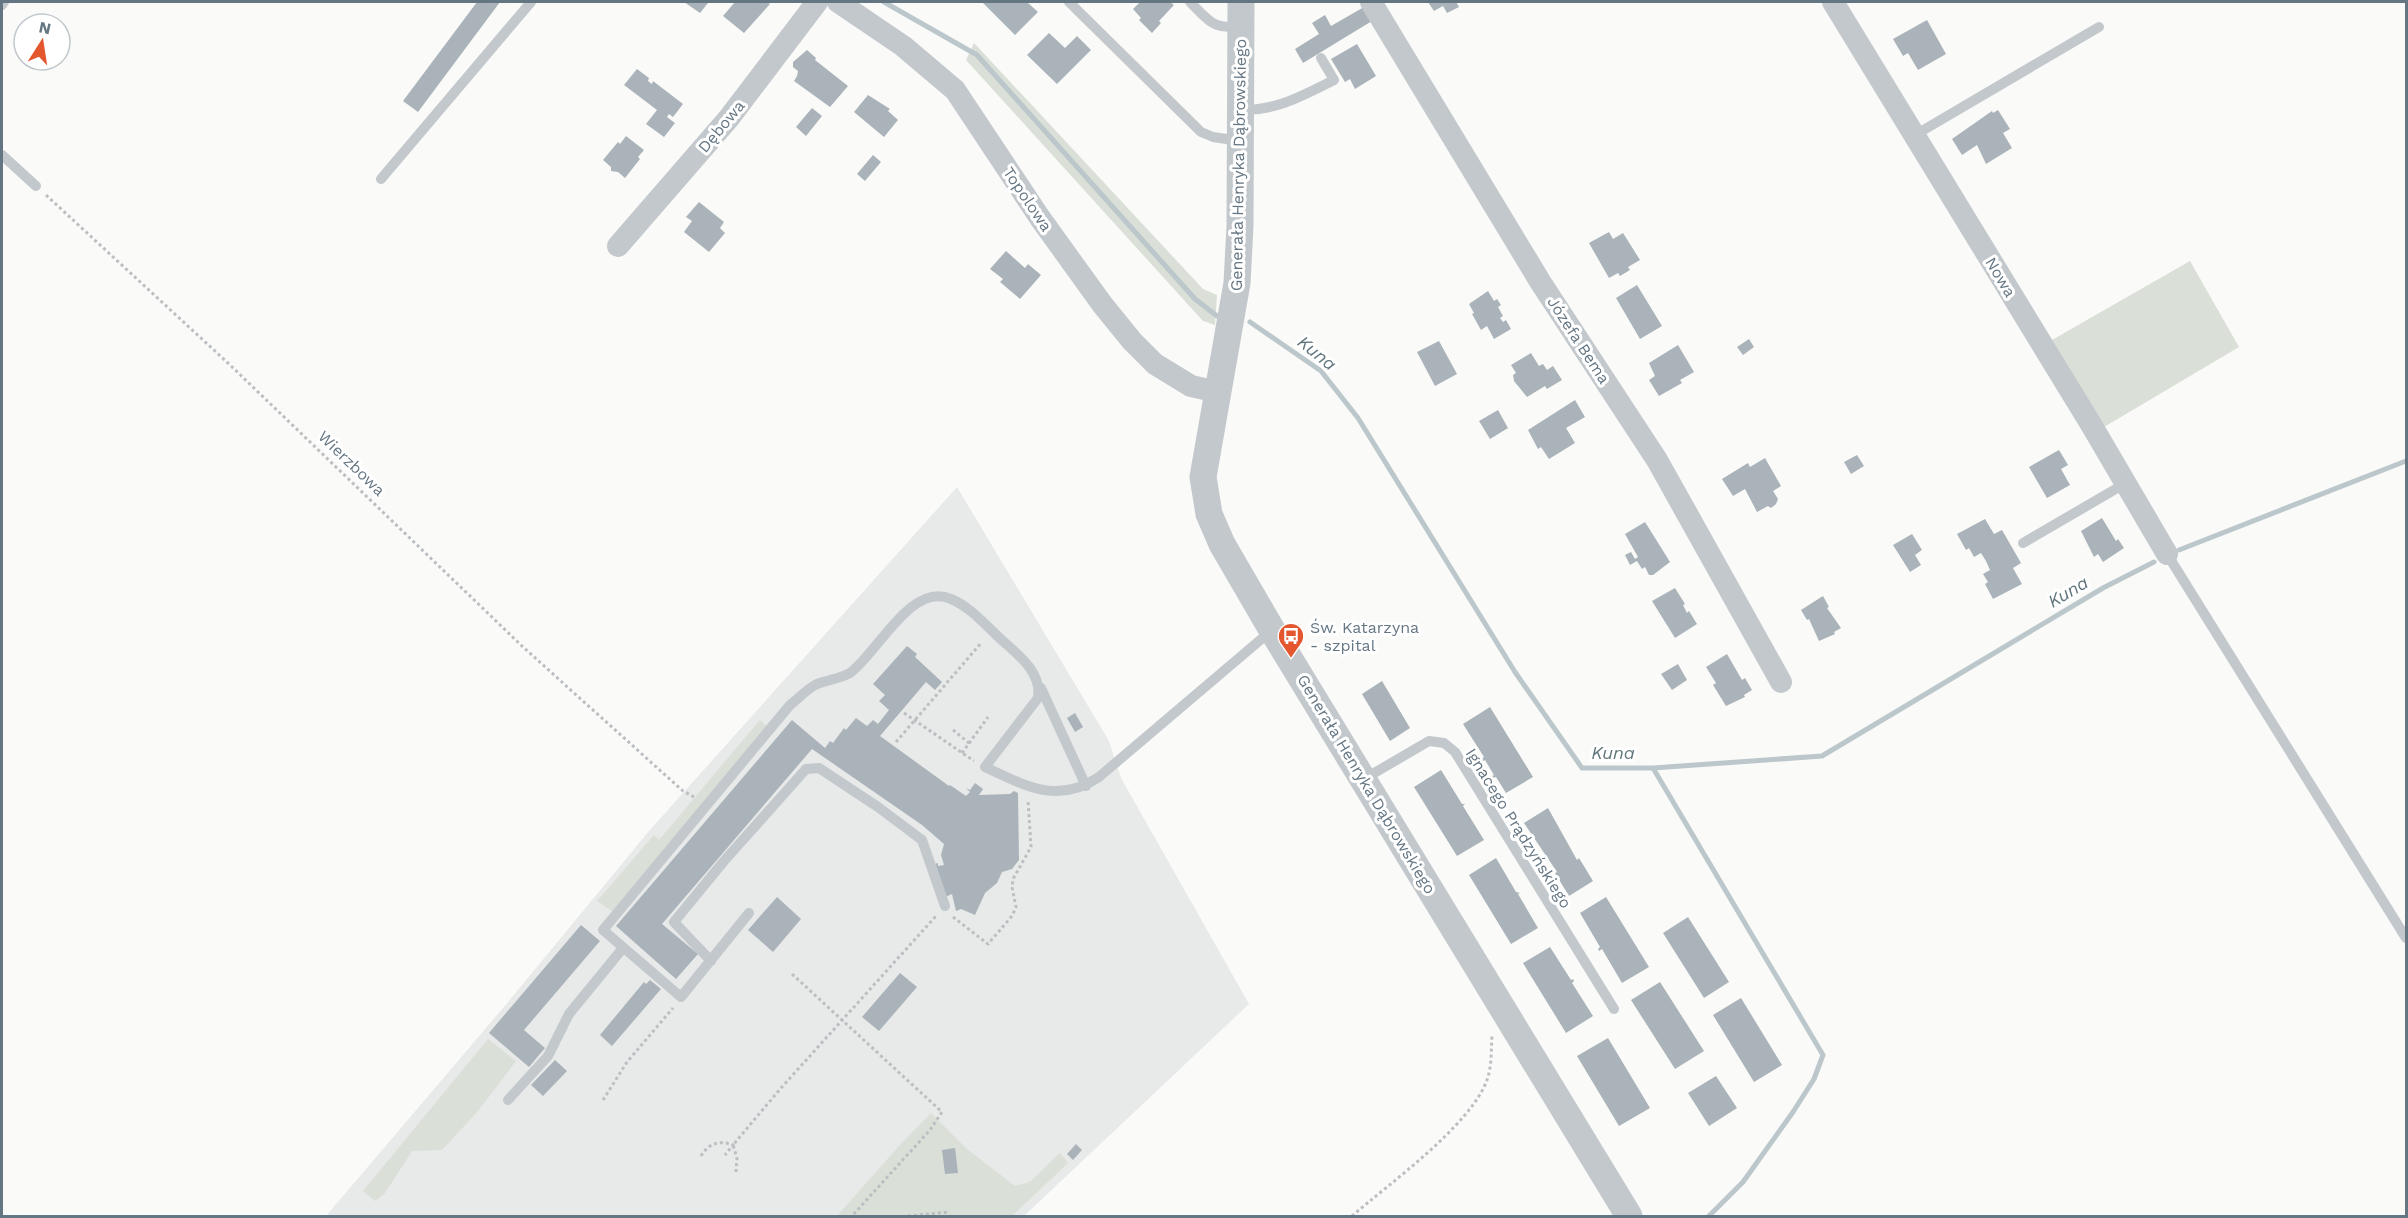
<svg xmlns="http://www.w3.org/2000/svg" width="2408" height="1218" viewBox="0 0 2408 1218" font-family="'Work Sans',sans-serif">
	<style>
		.built { fill: #e8e9e9 }
		.green { fill: #dadfd7 }
		.lines { fill: none; stroke-linecap: round; stroke-linejoin: round }
		.stream { stroke: #bbc7cb; stroke-width: 5 }
		.building { fill: #aab3b9 }
		.path { stroke: #bbbfc2; stroke-width: 3; stroke-dasharray: 3 3; stroke-linecap: butt }
		.service { stroke: #c3c8cc; stroke-width: 10 }
		.minor { stroke: #c3c8cc; stroke-width: 22 }
		.tertiary { stroke: #c3c8cc; stroke-width: 27 }
		.labels { text-anchor: middle; stroke-width: 6; stroke-linejoin: round; paint-order: stroke }
		.street-label { font-size: 16px; fill: #657683; stroke: #fff }
		.poi-label { font-size: 16px; fill: #657683; stroke: #fff; text-anchor: start }
		.water-label { font-size: 18px; font-style: italic; fill: #60757c; stroke: #fff }
	</style>
	<rect width="100%" height="100%" fill="#fafaf8"/>
	<path class="built" d="M957,487L1109,741L1121,778L1249,1004L1024,1216H326L503,1008L649,831Z"/>
	<path class="green" d="M974,43L1203,289L1217,295L1215,325L1203,321L966,60Z
		M2190,261L2239,347L2104,427L2052,340Z
		M760,720L768,727L612,911L597,901L654,835L659,840Z
		M488,1039L516,1061L478,1111L442,1150L412,1151L385,1193L375,1201L363,1191Z
		M931,1113L967,1149L1015,1186L1030,1182L1060,1153L1068,1163L1012,1216H837L899,1146Z"/>
	<g class="lines">
		<path class="stream" d="M884,2L977,55L1195,299L1217,316
			M1250,322L1321,371L1358,418L1515,672L1582,768H1653L1822,756L2103,588L2154,562
			M2179,550L2406,461
			M1653,768L1823,1055L1814,1079L1793,1112L1743,1182L1709,1216"/>
	</g>
	<path class="building" d="M477,2H500L418,112L403,101Z
		M684,2H706L708,3L700,13Z
		M735,2H767L770,4L744,33L723,16Z
		M985,2H1027L1038,12L1015,35L983,3Z
		M1140,2H1170L1174,5L1159,21L1161,23L1152,33L1139,20L1141,18L1133,9Z
		M1428,2H1456L1459,7L1447,13L1443,6L1434,11Z
		M1364,7L1372,21L1303,63L1295,49L1319,34L1312,23L1325,15L1331,26Z
		M1927,20L1946,54L1918,70L1908,53L1903,56L1893,39Z
		M1049,33L1065,48L1077,36L1091,50L1057,84L1027,55Z
		M1357,44L1376,76L1355,89L1350,79L1345,82L1331,59Z
		M807,50L816,58L815,60L848,86L830,107L794,81L797,76L798,71L793,67V62Z
		M637,69L649,78L648,81L652,84L653,81L683,104L673,117L669,114L667,117L675,123L664,137L646,124L657,110L624,85Z
		M868,95L890,109L888,111L898,120L884,137L854,112Z
		M812,108L822,116L806,136L796,127Z
		M1998,110L2010,129L2003,133L2012,148L1986,164L1977,145L1962,155L1952,139L1992,111L1993,113Z
		M626,136L644,150L638,157L640,159L625,178L618,172L611,171V167L603,160L618,142L620,144Z
		M873,155L881,162L865,181L857,174Z
		M699,202L724,222L720,228L725,233L709,252L684,232L692,221L686,217Z
		M1609,232L1613,239L1623,233L1640,260L1628,267L1630,270L1620,276L1618,273L1609,278L1589,243Z
		M1006,251L1025,268L1028,264L1041,275L1020,299L1000,282L1003,279L990,269Z
		M1637,285L1662,326L1640,339L1616,298Z
		M1488,291L1494,301L1497,299L1501,305L1498,307L1503,316L1500,318L1503,322L1506,320L1511,329L1494,339L1487,326L1481,330L1472,314L1474,313L1469,304Z
		M1749,339L1754,347L1743,355L1737,347Z
		M1439,341L1457,374L1435,386L1417,352Z
		M1678,345L1694,372L1680,380L1682,383L1659,396L1649,380L1655,376L1649,363Z
		M1531,353L1539,366L1543,364L1547,370L1553,366L1562,380L1547,389L1545,386L1527,397L1514,381L1513,375L1516,373L1511,365Z
		M1575,400L1585,417L1566,428L1575,443L1549,459L1541,447L1538,449L1528,430Z
		M1498,410L1508,428L1490,439L1479,421Z
		M2059,450L2068,465L2061,469L2070,485L2047,498L2029,467Z
		M1857,455L1864,466L1851,474L1844,462Z
		M1765,458L1781,486L1773,491L1778,499L1776,504L1771,508L1768,506L1757,512L1745,489L1733,496L1722,479L1748,463L1750,467Z
		M2102,518L2116,541L2118,539L2124,548L2103,562L2098,554L2094,557L2081,531Z
		M1985,519L1994,534L2002,530L2021,563L2013,568L2022,584L1993,599L1985,584L1988,582L1983,574L1990,570L1986,561L1981,553L1974,557L1969,548L1966,550L1957,534Z
		M1645,522L1670,562L1653,575H1649L1645,567L1642,569L1637,561L1630,565L1625,555L1631,552L1635,559L1638,557L1625,534Z
		M1912,534L1922,550L1915,555L1921,565L1910,572L1893,545Z
		M1675,588L1685,604L1683,605L1687,613L1689,611L1697,624L1675,638L1652,601Z
		M1823,596L1829,607L1827,608L1841,628L1834,632L1835,634L1819,641L1809,619L1807,620L1801,610Z
		M907,646L917,654L915,657L942,682L935,690L926,682L880,736L949,786L950,785L966,796L970,792L966,788L970,790L975,783L983,789L979,795L1010,794L1014,791L1018,793L1019,860L1012,869L1002,872L997,883L985,893L975,915L961,909L956,911L952,894L945,897L935,864L938,863V866L944,865L941,855L944,844L922,825L812,749L662,924L698,954L676,979L616,926L792,720L825,748L830,741L833,743L844,728L846,730L856,718L867,726L873,720L878,724L889,710L879,701L885,695L873,684Z
		M1727,654L1742,680L1745,678L1752,690L1744,695L1745,697L1726,706L1713,685L1716,683L1706,667Z
		M1678,664L1687,680L1672,690L1661,674Z
		M1382,681L1410,728L1390,741L1362,694Z
		M1490,707L1533,777L1506,793L1496,777L1493,778L1492,776L1494,775L1485,760L1483,761L1481,759L1484,757L1463,724Z
		M1075,713L1083,727L1075,732L1067,718Z
		M1441,770L1462,804H1465L1463,806L1484,840L1457,856L1414,787Z
		M1548,808L1577,860L1579,858L1593,881L1569,896L1555,873L1557,872L1524,823Z
		M1496,858L1516,892L1520,893L1518,894L1538,928L1511,944L1469,875Z
		M777,897L801,919L773,952L748,930Z
		M1606,897L1649,967L1622,983L1602,949L1599,951L1598,949L1600,947L1580,913Z
		M1688,917L1729,982L1704,998L1663,933Z
		M581,925L600,941L524,1030L545,1048L529,1067L489,1033Z
		M1550,947L1571,980L1573,979L1574,981L1572,983L1593,1016L1566,1033L1523,963Z
		M900,973L917,987L879,1031L862,1017Z
		M650,980L661,989L612,1046L600,1035L644,982L646,984Z
		M1660,982L1704,1051L1675,1069L1631,1000Z
		M1741,998L1782,1065L1754,1082L1713,1015Z
		M1608,1038L1650,1108L1619,1126L1577,1056Z
		M555,1060L567,1071L543,1096L531,1085Z
		M1716,1076L1737,1108L1709,1126L1688,1093Z
		M1076,1144L1082,1150L1073,1160L1067,1154Z
		M955,1148L958,1173L945,1174L942,1150Z"/>
	<g class="lines">
		<path class="path" d="M46,195L229,364L523,647L683,791L696,798
			M904,713L974,761
			M953,730L969,743
			M896,742L982,642
			M962,753L988,717
			M953,917L988,944L1012,916L1016,907L1012,887L1013,879L1031,847L1028,800
			M792,974L942,1112L930,1130L852,1216
			M603,1100L627,1062L673,1008
			M701,1156C709,1143 719,1140 733,1145L725,1155
			M736,1172L737,1158L733,1145L781,1088L936,916
			M908,1216L949,1212
			M1352,1216C1390,1183 1470,1126 1487,1080C1492,1066 1491,1050 1492,1035"/>
		<path class="service" d="M1069,2L1201,132L1213,137L1240,141
			M1190,2C1209,21 1213,30 1241,26
			M2,5L4,2
			M1241,110C1276,111 1304,95 1334,80L1321,58
			M1915,135L2099,27
			M2,155L36,186
			M381,179L531,2
			M2023,543L2126,483
			M2167,554L2406,938
			M1041,688L1086,786
			M1364,779L1429,741L1444,743L1455,752L1614,1009
			M749,913L681,997L603,930L790,705C798,699 806,690 815,685C826,680 840,679 850,673C877,654 911,581 951,599C971,607 988,628 1004,642C1021,657 1042,674 1038,698L985,767C1026,786 1057,805 1099,777L1272,630
			M711,961L674,922L724,861L806,769L819,768L878,807L922,840L945,906
			M508,1100L548,1056L569,1014L623,948"/>
		<path class="minor" d="M838,2L903,46L955,90L1040,218L1102,304L1132,341L1155,364L1191,386L1218,392
			M1371,2L1541,283L1657,460L1781,682
			M1833,2L2092,426L2167,554
			M618,246L729,118L817,2"/>
		<path class="tertiary" d="M1241,2L1240,226L1237,283L1203,477L1209,514L1222,544L1272,630L1629,1216"/>
	</g>
	<defs>
		<g id="bus-pin" transform="scale(1.35)"><path d="M0 17L-7.5 6A9.5 9.5 0 1 1 7.5 6Z" fill="#e4572e" stroke="#fff"/><path d="M-5-6H5V4H4V6H2V4H-2V6H-4V4H-5ZM-3.5-4V0h7V-4ZM-3.5 1.2v1.5H-2V1.2ZM2 1.2v1.5H3.5V1.2Z" fill="#fff"/></g>
	</defs>
	<g fill-rule="evenodd">
		<use href="#bus-pin" x="1291" y="636"/>
	</g>
	<g class="labels">
		<g class="street-label">
			<text transform="translate(721 126) rotate(-50)" y="6">Dębowa</text>
			<text transform="translate(1238 165) rotate(-89)" y="6">Generała Henryka Dąbrowskiego</text>
			<text transform="translate(1028 199) rotate(56)" y="6">Topolowa</text>
			<text transform="translate(2001 277) rotate(59)" y="6">Nowa</text>
			<text transform="translate(1579 340) rotate(57)" y="6">Józefa Bema</text>
			<text transform="translate(352 463) rotate(44)" y="6">Wierzbowa</text>
			<text transform="translate(1367 784) rotate(59)" y="6">Generała Henryka Dąbrowskiego</text>
			<text transform="translate(1519 828) rotate(58)" y="6">Ignacego Prądzyńskiego</text>
		</g>
		<g class="poi-label">
			<text x="1310" y="633">Św. Katarzyna<tspan x="1310" dy="18">- szpital</tspan></text>
		</g>
		<g class="water-label">
			<text transform="translate(1317 353) rotate(39)" y="6">Kuna</text>
			<text transform="translate(2068 592) rotate(-31)" y="6">Kuna</text>
			<text x="1613" y="759">Kuna</text>
		</g>
	</g>
	<rect width="2408" height="1218" fill="none" stroke="#657683" stroke-width="6"/>
	<g transform="translate(42 42) rotate(12)"><circle r="28" fill="#ffffff" stroke="#c1c8cd" stroke-width="1.5"/>
	<path d="M0-4.5L10 22L0 15L-10 22Z" fill="#e4572e"/>
	<text y="-9" font-size="16" font-weight="bold" text-anchor="middle" fill="#657683">N</text>
	</g>
</svg>
